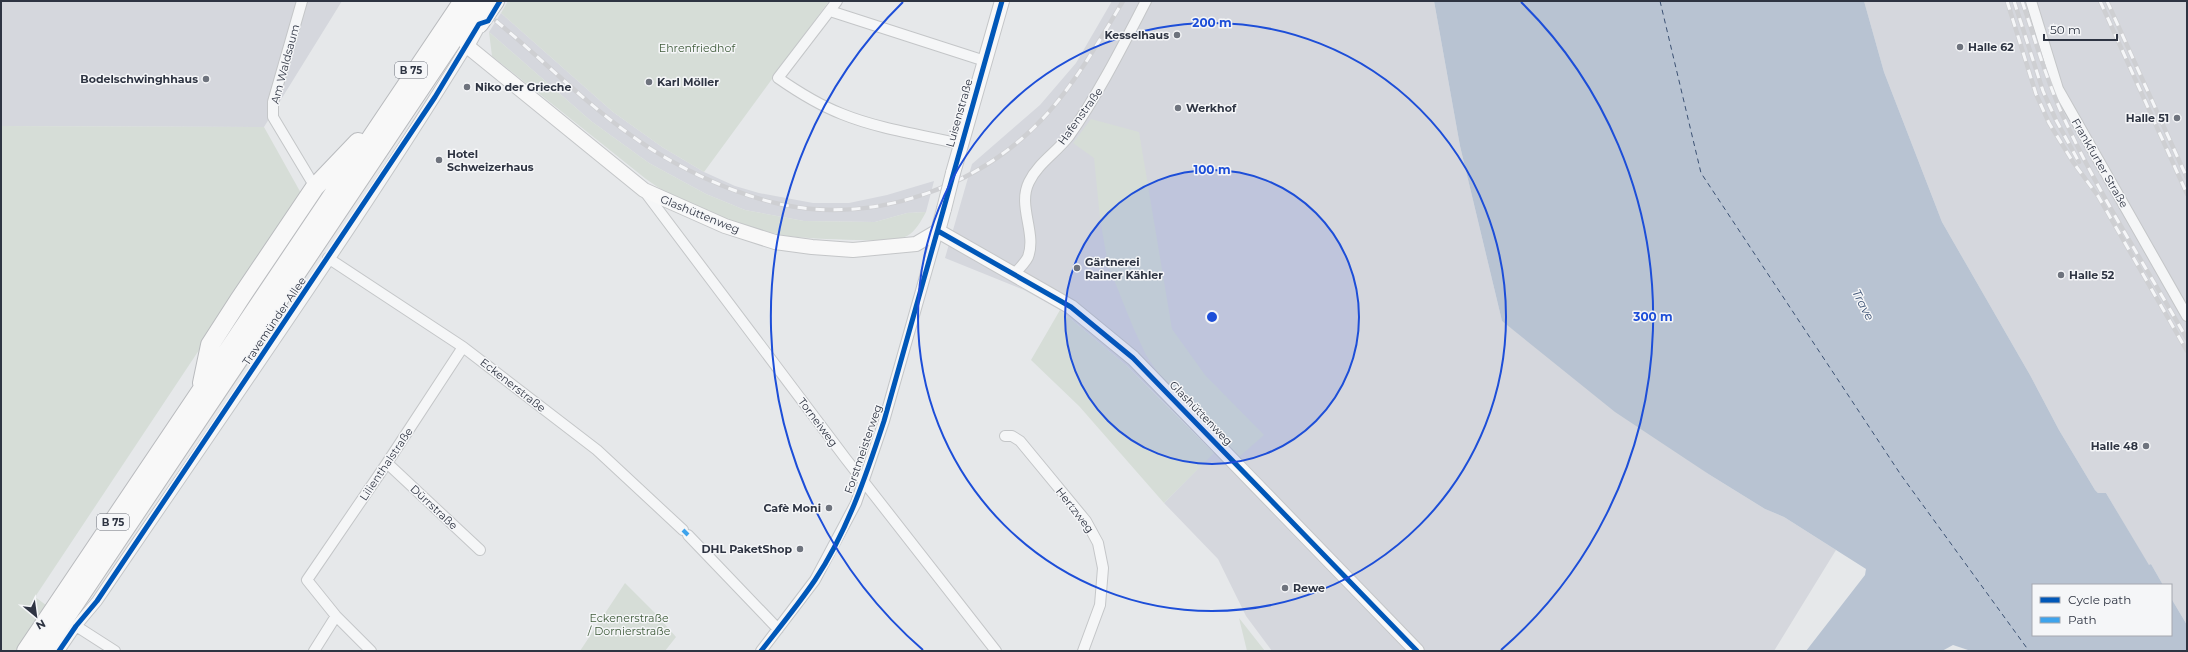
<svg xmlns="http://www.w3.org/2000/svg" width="2188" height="652" viewBox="0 0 2188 652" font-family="Montserrat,sans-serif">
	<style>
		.built { fill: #d5d7dd }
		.green { fill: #d6ddd7 }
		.water { fill: #b8c3d2 }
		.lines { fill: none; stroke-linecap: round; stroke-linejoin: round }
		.ferry { stroke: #3b5173; stroke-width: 1; stroke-dasharray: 5 4; stroke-linecap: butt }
		.street-casing { stroke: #c4c6c8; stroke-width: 12 }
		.secondary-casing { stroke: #c4c6c8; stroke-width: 16 }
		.highway-casing { stroke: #b9bbbe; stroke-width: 20 }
		.street { stroke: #f5f6f7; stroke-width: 10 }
		.secondary { stroke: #f8f8f8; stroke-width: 14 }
		.highway { stroke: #f8f8f8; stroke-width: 18 }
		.rail-casing { stroke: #cecfd2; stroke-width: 4.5 }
		.rail { stroke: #f5f6f8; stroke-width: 3; stroke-dasharray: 9; stroke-linecap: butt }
		.secondary-bridge-casing { stroke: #c4c6c8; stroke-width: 16; stroke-linecap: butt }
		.secondary-bridge { stroke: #f8f8f8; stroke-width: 14 }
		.quiet { stroke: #3ea3ec; stroke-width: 4; stroke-dasharray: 8 4; stroke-linecap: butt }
		.cycleway-casing { stroke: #f5f6f8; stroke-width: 8 }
		.cycleway { stroke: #0057b8; stroke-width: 5 }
		.ring { fill: none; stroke: #1d4ed8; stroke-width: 2 }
		.poi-dot { fill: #6e737d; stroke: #f5f6f8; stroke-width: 1.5 }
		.labels { text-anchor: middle; stroke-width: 3; stroke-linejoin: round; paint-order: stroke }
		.shield { fill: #f5f6f8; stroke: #6a6e79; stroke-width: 1 }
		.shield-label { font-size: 10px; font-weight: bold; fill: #2e3442 }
		.poi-label { font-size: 11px; font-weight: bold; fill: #2e3442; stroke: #f5f6f8; text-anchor: start }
		.park-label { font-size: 11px; fill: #415d3c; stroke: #f5f6f8 }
		.street-label { font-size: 11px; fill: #2e3442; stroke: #f5f6f8 }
		.water-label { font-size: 12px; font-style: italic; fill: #3b5173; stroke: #f5f6f8 }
		.centre { fill: #1d4ed8; stroke: #f5f6f8; stroke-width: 2 }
		.ring-label { font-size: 12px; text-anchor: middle; font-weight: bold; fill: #1d4ed8; stroke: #f5f6f8; stroke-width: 3; stroke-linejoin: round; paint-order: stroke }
	</style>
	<rect width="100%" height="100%" fill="#e6e8ea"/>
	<path class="built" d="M1,1H342L264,127L1,126Z
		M1112,1H1434L1460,146L1502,321L1710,475L1765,509L1784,517L1836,550L1774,651H1272L1246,616L1218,559L1164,503L1214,452L1127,366L1060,310L1024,290L945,258L972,164L1040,105L1076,63Z
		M1864,1H2187V625L2171,598V585H2163L2151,564L2149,566L2106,493H2098L2095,490L2059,430L2030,375L1942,222L1884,72Z
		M501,13L613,112L662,147L704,172L735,186L759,193L813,203H849L887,195L934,181L926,212L907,213L875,222L804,221L745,210L706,194L649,163L591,121L489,32Z"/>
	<path class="green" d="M508,1H829L704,172L662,147L613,112L501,13Z
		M489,32L591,121L649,163L706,194L745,210L804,221L875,222L907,213L926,212C921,221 916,231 907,236C894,242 870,240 856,240C830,239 802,239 777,234C739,226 676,202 646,179L492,56Z
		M1091,119L1139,132L1172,329L1205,375L1264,435L1239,457L1161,377L1146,355L1133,327L1108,265L1100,218L1094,158L1073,143Z
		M1,126L264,127L302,195L35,597L46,605L15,651H1Z
		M1060,310L1127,366L1214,453L1164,503L1079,406L1031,360Z
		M625,583L656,614L676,637L665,651H580Z
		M1239,618L1265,651H1247Z"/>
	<path class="water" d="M1434,1H1864L1884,72L1942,222L2030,375L2059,430L2095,490L2098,493H2106L2149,565L2151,564L2163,585H2033V635H2171V598L2187,625V651H1971L1953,645L1942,651H1806L1865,575L1866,569L1784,517L1765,509L1710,475L1615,412L1502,321L1460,146Z"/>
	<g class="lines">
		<path class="ferry" d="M1660,1L1701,173L1901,475L2029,651"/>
		<g class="street-casing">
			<path id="street" d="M302,1L273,102V117L315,187
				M837,1L778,78C798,92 819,105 842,114C879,129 922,135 961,144
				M2031,1L2058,89L2187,316
				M830,11L985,61
				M645,192L846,459L996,651
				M328,258L463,347L597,450L683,530
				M1014,274C1019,269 1025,263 1028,257C1037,233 1017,206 1029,182C1038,163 1057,152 1069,136C1099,93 1122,47 1146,1
				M1005,436H1012L1020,441L1086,521L1098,543L1103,568L1100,605L1083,651
				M387,463L480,550
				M688,535L778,629
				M76,626L115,651
				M59,651L76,626L97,601C222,417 350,235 467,46
				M314,651L336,616
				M371,651L336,616L307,580L387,463L463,347
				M761,651L815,580L856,503L884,421L938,231"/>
		</g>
		<g class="secondary-casing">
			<path id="secondary" d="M479,24L467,46L644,190L725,226L775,242L812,247L853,250L916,244L938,231
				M953,173L1002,1
				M938,231L1071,307L1133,358L1417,651
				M938,231L944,209"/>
		</g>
		<g class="highway-casing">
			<path id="highway" d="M479,24L495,1
				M202,383L210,345L239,300L315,187L358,142
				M26,651L463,1
				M43,651L479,1"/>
		</g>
		<use href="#street" class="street"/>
		<use href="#secondary" class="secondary"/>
		<use href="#highway" class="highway"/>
		<g class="rail-casing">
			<path id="rail" d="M2007,1L2036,94L2049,123L2073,162L2098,196L2187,351
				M2014,1L2043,91L2056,120L2079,162
				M2022,1C2035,39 2046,79 2063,116C2098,193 2145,265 2187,339
				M2100,1L2187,194
				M2107,1L2187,178
				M496,21C542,59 584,102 632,136C675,167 732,194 784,205C879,224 983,185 1047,114C1077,80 1100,40 1123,1"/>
		</g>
		<use href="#rail" class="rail"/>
		<g class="secondary-bridge-casing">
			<path id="secondary-bridge" d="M944,209L953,173"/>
		</g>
		<use href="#secondary-bridge" class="secondary-bridge"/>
		<path class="quiet" d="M683,530L688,535"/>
		<g class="cycleway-casing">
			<path id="cycleway" d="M938,231L1071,307L1133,358L1417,651
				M59,651L76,626L97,601L435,97L479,24L488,21L500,1
				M761,651C779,628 798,605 815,580C847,532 866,476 884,421L1002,1"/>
		</g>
		<use href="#cycleway" class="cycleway"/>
	</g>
	<circle cx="1212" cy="317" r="147" fill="#1d4ed8" fill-opacity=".12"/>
	<g class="ring">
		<circle cx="1212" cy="317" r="147"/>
		<circle cx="1212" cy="317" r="294"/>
		<path d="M923 650A441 441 0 0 1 903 2M1521 2A441 441 0 0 1 1501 650"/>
	</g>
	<g class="poi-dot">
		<circle cx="1177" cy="35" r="4"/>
		<circle cx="1960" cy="47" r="4"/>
		<circle cx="206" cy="79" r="4"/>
		<circle cx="649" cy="82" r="4"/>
		<circle cx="467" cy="87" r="4"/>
		<circle cx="1178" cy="108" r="4"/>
		<circle cx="2177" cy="118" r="4"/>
		<circle cx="439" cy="160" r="4"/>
		<circle cx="1077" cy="268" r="4"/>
		<circle cx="2061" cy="275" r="4"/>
		<circle cx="2146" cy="446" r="4"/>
		<circle cx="829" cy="508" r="4"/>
		<circle cx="800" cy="549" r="4"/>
		<circle cx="1285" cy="588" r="4"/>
	</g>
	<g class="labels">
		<g class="shield">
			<rect x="395" y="62" width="32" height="16" rx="3"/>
			<rect x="97" y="514" width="32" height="16" rx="3"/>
		</g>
		<g class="shield-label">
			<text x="411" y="74">B 75</text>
			<text x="113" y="526">B 75</text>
		</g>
		<g class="poi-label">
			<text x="1169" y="39" text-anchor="end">Kesselhaus</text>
			<text x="1968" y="51">Halle 62</text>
			<text x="198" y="83" text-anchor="end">Bodelschwinghhaus</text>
			<text x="657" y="86">Karl Möller</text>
			<text x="475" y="91">Niko der Grieche</text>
			<text x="1186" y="112">Werkhof</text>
			<text x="2169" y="122" text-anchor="end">Halle 51</text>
			<text x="447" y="158">Hotel<tspan x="447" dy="13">Schweizerhaus</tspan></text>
			<text x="1085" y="266">Gärtnerei<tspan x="1085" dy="13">Rainer Kähler</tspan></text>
			<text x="2069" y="279">Halle 52</text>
			<text x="2138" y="450" text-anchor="end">Halle 48</text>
			<text x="821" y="512" text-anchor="end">Cafè Moni</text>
			<text x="792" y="553" text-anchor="end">DHL PaketShop</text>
			<text x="1293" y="592">Rewe</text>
		</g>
		<g class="park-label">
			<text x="697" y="52">Ehrenfriedhof</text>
			<text x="629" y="622">Eckenerstraße<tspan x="629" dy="13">/ Dornierstraße</tspan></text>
		</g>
		<g class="street-label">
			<text transform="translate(285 64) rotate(-75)" y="4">Am Waldsaum</text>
			<text transform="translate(959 113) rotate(-74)" y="4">Luisenstraße</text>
			<text transform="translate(1080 116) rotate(-54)" y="4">Hafenstraße</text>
			<text transform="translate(2100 163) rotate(60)" y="4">Frankfurter Straße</text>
			<text transform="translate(700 214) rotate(22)" y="4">Glashüttenweg</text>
			<text transform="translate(274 321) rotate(-56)" y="4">Travemünder Allee</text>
			<text transform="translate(513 385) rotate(38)" y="4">Eckenerstraße</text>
			<text transform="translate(1201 413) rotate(46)" y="4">Glashüttenweg</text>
			<text transform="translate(818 422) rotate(53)" y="4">Torneiweg</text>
			<text transform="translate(863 449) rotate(-71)" y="4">Forstmeisterweg</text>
			<text transform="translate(386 464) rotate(-56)" y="4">Lilienthalstraße</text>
			<text transform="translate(434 507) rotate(43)" y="4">Dürrstraße</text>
			<text transform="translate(1075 510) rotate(52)" y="4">Hertzweg</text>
		</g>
		<g class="water-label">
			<text transform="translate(1863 305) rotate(63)" y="4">Trave</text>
		</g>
	</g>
	<circle cx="1212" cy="317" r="6" class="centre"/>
	<g class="ring-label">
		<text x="1212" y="27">200 m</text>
		<text x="1212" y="174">100 m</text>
		<text x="1653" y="321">300 m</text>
	</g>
	<rect width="2188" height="652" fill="none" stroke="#2e3442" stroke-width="4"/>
	<rect x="2032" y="584" width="140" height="52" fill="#f5f6f8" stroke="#a5a8af"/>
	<rect x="2040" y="597" width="20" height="6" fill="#0057b8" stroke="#a5a8af"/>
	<text x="2068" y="604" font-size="12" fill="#2e3442">Cycle path</text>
	<rect x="2040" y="617" width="20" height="6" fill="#3ea3ec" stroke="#a5a8af"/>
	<text x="2068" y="624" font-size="12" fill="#2e3442">Path</text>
	<g transform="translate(36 616) rotate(151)" stroke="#f5f6f8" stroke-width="3" paint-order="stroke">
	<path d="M0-3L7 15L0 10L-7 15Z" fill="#2e3442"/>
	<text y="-6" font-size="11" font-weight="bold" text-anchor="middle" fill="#2e3442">N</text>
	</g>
	<path d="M2044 34v6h73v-6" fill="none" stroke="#2e3442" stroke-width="2"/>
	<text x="2050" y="34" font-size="12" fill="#2e3442" stroke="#f5f6f8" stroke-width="3" paint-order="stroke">50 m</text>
</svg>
